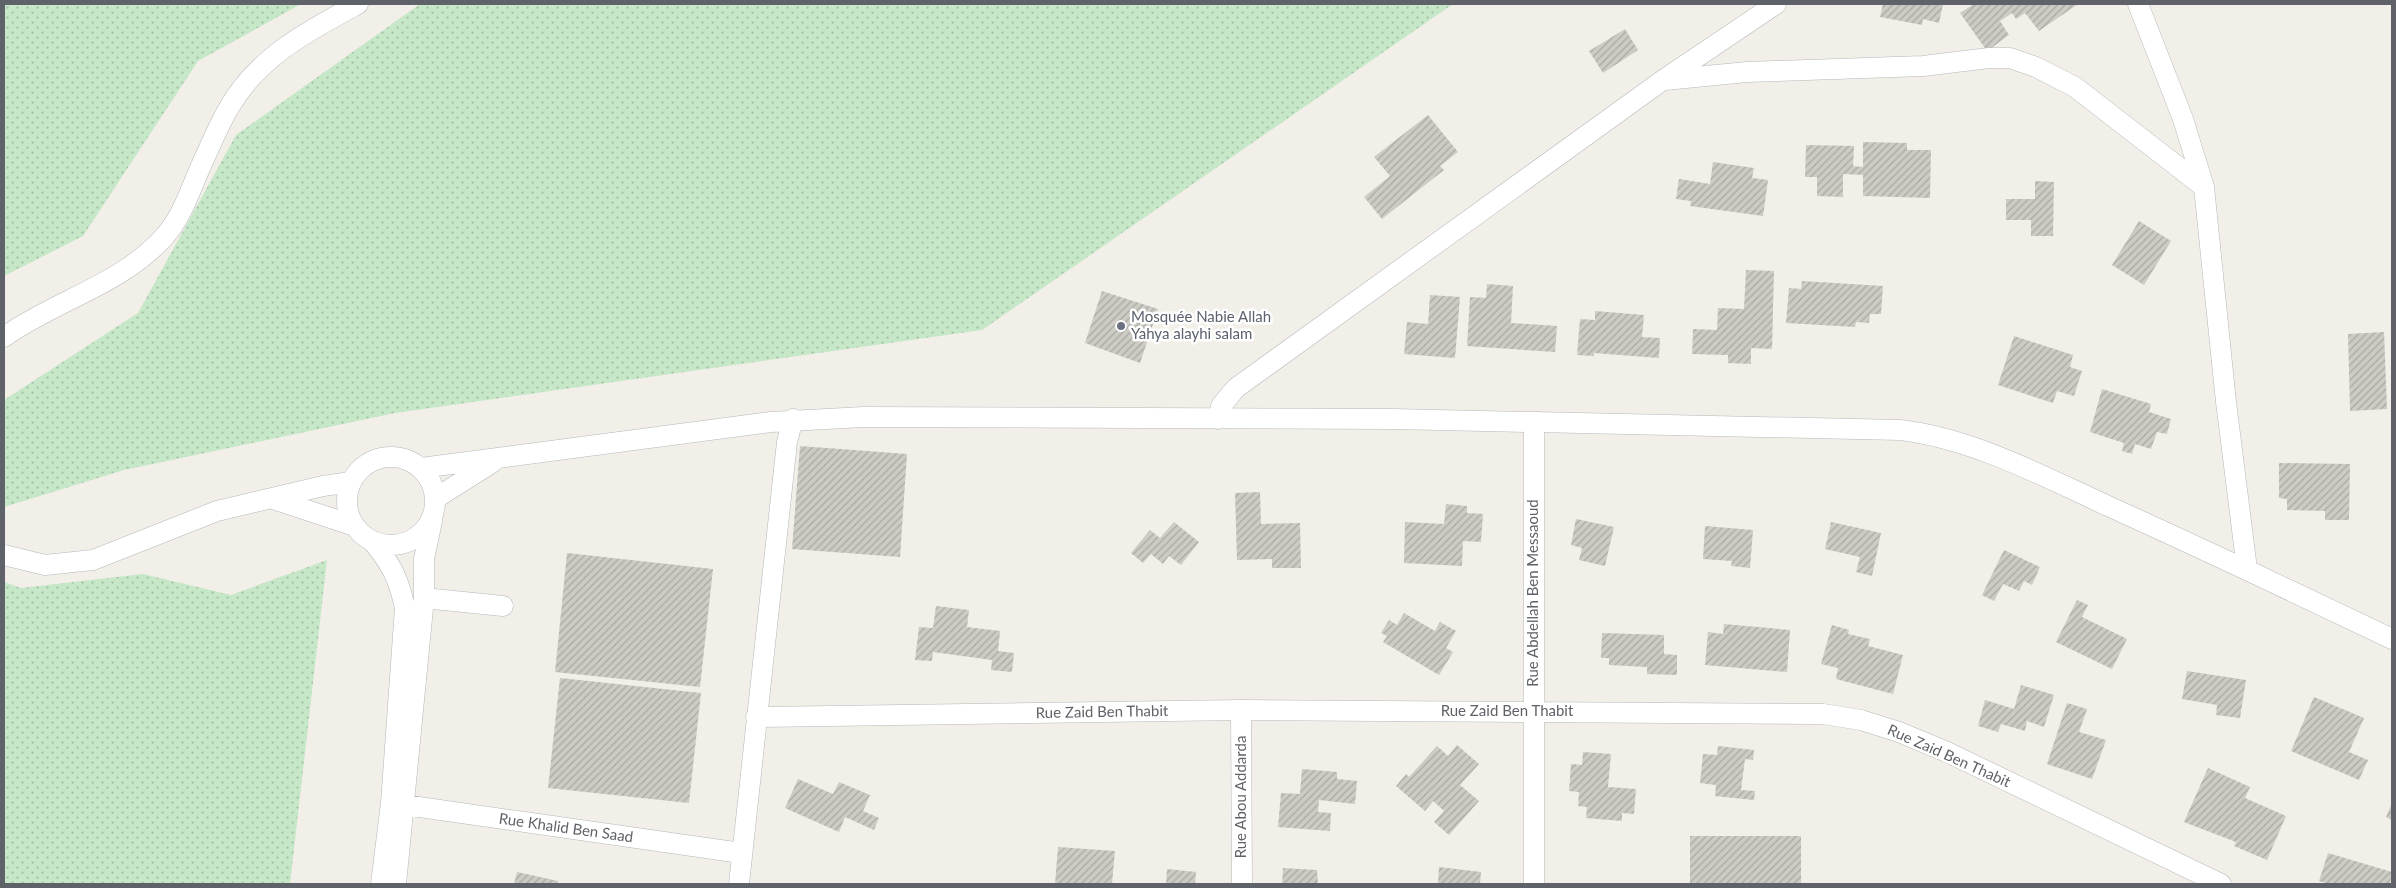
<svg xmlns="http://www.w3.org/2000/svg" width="2396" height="888" viewBox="0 0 2396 888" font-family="Lato,sans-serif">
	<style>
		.grass { fill: url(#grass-dots) }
		.building { fill: url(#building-hatch) }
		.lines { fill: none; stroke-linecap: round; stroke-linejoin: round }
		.minor-casing { stroke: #b5b7bc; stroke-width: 21 }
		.minor { stroke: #fff; stroke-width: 20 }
		.worship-dot { fill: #6b7280; stroke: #fff; stroke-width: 2 }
		.labels { text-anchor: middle; stroke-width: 5; stroke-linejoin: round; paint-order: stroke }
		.worship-label { font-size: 15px; fill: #5b616d; stroke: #fff; text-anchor: start }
		.street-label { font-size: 15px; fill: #5f6268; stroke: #fff }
	</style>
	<defs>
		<pattern id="grass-dots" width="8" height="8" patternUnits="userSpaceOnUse" patternTransform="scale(1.25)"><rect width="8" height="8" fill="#c6e7c8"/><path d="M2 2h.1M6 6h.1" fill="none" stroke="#a4bfa6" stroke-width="1.8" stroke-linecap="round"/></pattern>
		<pattern id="building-hatch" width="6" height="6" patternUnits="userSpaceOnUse" patternTransform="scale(1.25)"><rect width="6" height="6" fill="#cccbc4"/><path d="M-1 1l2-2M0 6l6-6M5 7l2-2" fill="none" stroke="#a9a8a3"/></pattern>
	</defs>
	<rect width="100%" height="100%" fill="#f1efe8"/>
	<path class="grass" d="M4,4H301L198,61L83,236L4,276Z
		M420,4H1453L982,330L395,413L124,470L4,507V400L138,313L236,135Z
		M327,560L290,884H4V582L21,588L143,574L231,595Z"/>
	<path class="building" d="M1883,4H1943L1939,23L1923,19L1922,25L1880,17Z
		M1974,4L1993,5L2078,4L2039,31L2025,13L2016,19L2012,13L2000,21L2009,35L1987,51L1960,13Z
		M1625,29L1638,50L1603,73L1589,51Z
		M1428,115L1458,152L1440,166L1444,170L1382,219L1364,197L1390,176L1374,157Z
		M1863,142L1907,143V150H1931L1930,198L1863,196V175L1843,174V197L1817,196V177H1805L1806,145L1854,146L1853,166L1863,167Z
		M1713,162L1754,168L1752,178L1768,180L1763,216L1690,206L1691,201L1676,199L1679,179L1710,184Z
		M2035,181L2054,182L2053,236H2031V220H2006V199H2035Z
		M2139,221L2171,241L2144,285L2112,265Z
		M1746,270L1774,271L1772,349L1751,348V364L1728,363V355L1692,354L1693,329L1717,330L1718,308L1744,309Z
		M1802,281L1883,286L1881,314H1870L1869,323L1856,322L1855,327L1786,323L1789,288L1801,289Z
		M1487,284L1513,286L1511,323L1557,326L1555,352L1467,346L1470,297L1486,298Z
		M1102,291L1158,309L1140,363L1085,343Z
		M1430,295L1460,297L1455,358L1404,354L1407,322L1428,324Z
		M1595,311L1644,315L1642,337L1660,338L1659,358L1594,353V356L1577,355L1580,319L1595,320Z
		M2384,332L2387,409L2350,411L2348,334Z
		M2014,336L2073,355L2070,367L2082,371L2074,396L2057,391L2053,403L1998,385Z
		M2102,389L2151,404L2149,412L2171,419L2167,434L2157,432L2151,449L2135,444L2132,454L2122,451L2124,443L2090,432Z
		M800,446L907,454L900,557L792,549Z
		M2279,463L2350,464L2349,520H2325V511L2287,510V499L2279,498Z
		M1260,492L1261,524L1300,523L1301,568H1272V559L1237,560L1235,493Z
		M1446,504L1467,506V513L1483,514L1481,542L1463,541L1462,566L1404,563L1405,522L1444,524Z
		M1576,519L1614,527L1605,566L1579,560L1582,548L1571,545Z
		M1174,522L1199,542L1181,565L1169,556L1163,564L1151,554L1143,563L1131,553L1150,530L1160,538Z
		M1831,522L1881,533L1872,576L1856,572L1860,557L1825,549Z
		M1705,526L1753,530L1750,568L1731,566L1732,561L1703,559Z
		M2004,550L2040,567L2032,585L2024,581L2019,591L2003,584L1994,601L1982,595Z
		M567,553L713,569L700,687L555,672Z
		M2077,600L2088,605L2082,617L2127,639L2112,669L2056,642Z
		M936,606L969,610L967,627L1000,631L998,651L1014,653L1012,672L991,670L992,660L933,652L932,661L915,660L919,627L933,628Z
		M1404,613L1435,631L1440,622L1456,631L1446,648L1453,652L1439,675L1383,642L1387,636L1381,633L1389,620L1397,625Z
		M1724,624L1790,630L1787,672L1705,665L1708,632L1723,634Z
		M1832,625L1849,630L1848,634L1870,639L1868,646L1903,655L1893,694L1836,679L1838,668L1821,664Z
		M1602,633L1664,635V654L1677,655V675L1647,674V667L1609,665V658H1601Z
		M2187,671L2246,680L2240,718L2216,715L2217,705L2182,699Z
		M560,678L701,693L689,803L548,788Z
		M2021,685L2054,695L2044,727L2027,721L2025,731L2001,724L1998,732L1978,726L1985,700L2014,709Z
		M2314,697L2364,718L2349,752L2368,760L2359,780L2291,751Z
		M2067,703L2087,709L2079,732L2106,740L2092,779L2047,764Z
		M1457,745L1479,764L1460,785L1479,801L1449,835L1434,822L1444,811L1433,801L1425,811L1396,786L1406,774L1409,777L1437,746L1448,756Z
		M1718,746L1754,750L1753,760L1745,759L1741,790L1755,791L1754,800L1715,796L1716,785L1700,783L1703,754L1717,755Z
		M1583,752L1611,754L1608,787L1636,789L1634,814L1622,813V821L1586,818L1587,807L1578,806L1579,792L1569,791L1571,764L1582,765Z
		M2208,768L2250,787L2245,798L2286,816L2267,860L2234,846L2236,842L2184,822Z
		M1302,769L1337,772V779L1357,781L1355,804L1319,800L1318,812L1331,813L1330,831L1278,827L1281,793L1300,794Z
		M798,779L833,794L839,782L870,795L863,811L879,818L874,830L845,817L839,832L785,808Z
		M2392,803V820L2386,817Z
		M1690,836H1801V884H1690Z
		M1058,847L1115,851L1112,884H1055Z
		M2328,853L2392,872L2390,884H2329L2319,881Z
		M1439,867L1481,872L1480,884H1438Z
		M1283,868L1317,870L1318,884H1282Z
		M1167,869L1196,872L1195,884H1166Z
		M517,872L558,881L557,884H514Z"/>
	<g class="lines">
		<g class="minor-casing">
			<path id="minor" d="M2138,4L2183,119L2204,187L2226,402L2247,569
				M1665,80L1747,72L1923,66L1989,58H2010L2036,67L2075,87L2204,187
				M4,337C54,301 121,285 164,237C184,215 192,184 205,157C213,140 220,122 230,106C259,56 310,30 358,4
				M1218,419L1221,406L1236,388L1663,80L1776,4
				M347 501a44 44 0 1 1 88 0a44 44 0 1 1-88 0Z
				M421,468L771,422L863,417L1393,419L1900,430C1971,438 2043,476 2108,506C2203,549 2298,594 2392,639
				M436,498L493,462
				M273,499L355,526
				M373,542C392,565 399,580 405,608L391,803L381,884
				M4,555L45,565L93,560L217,511L323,486L351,482
				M424,598L503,606
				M1241,710L1242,884
				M756,717L1241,710L1823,714L1861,720L1899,732L1947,752L2221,884
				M391,803L741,853
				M396,884L424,598V559L432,521
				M739,884L787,442L793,419
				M1534,884V427L1537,422"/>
		</g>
		<use href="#minor" class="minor"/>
	</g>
	<circle class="worship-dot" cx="1121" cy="326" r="5"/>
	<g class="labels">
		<g class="worship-label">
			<text x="1131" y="322">Mosquée Nabie Allah<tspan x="1131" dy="17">Yahya alayhi salam</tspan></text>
		</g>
		<g class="street-label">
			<text transform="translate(1533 593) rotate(-90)" y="5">Rue Abdellah Ben Messaoud</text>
			<text x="1507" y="716">Rue Zaid Ben Thabit</text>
			<text transform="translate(1102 712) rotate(-1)" y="5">Rue Zaid Ben Thabit</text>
			<text transform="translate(1949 756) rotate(24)" y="5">Rue Zaid Ben Thabit</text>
			<text transform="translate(1241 797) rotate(-90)" y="5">Rue Abou Addarda</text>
			<text transform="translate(566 828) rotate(8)" y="5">Rue Khalid Ben Saad</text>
		</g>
	</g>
	<rect width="2396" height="888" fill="none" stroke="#5f6268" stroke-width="10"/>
</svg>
